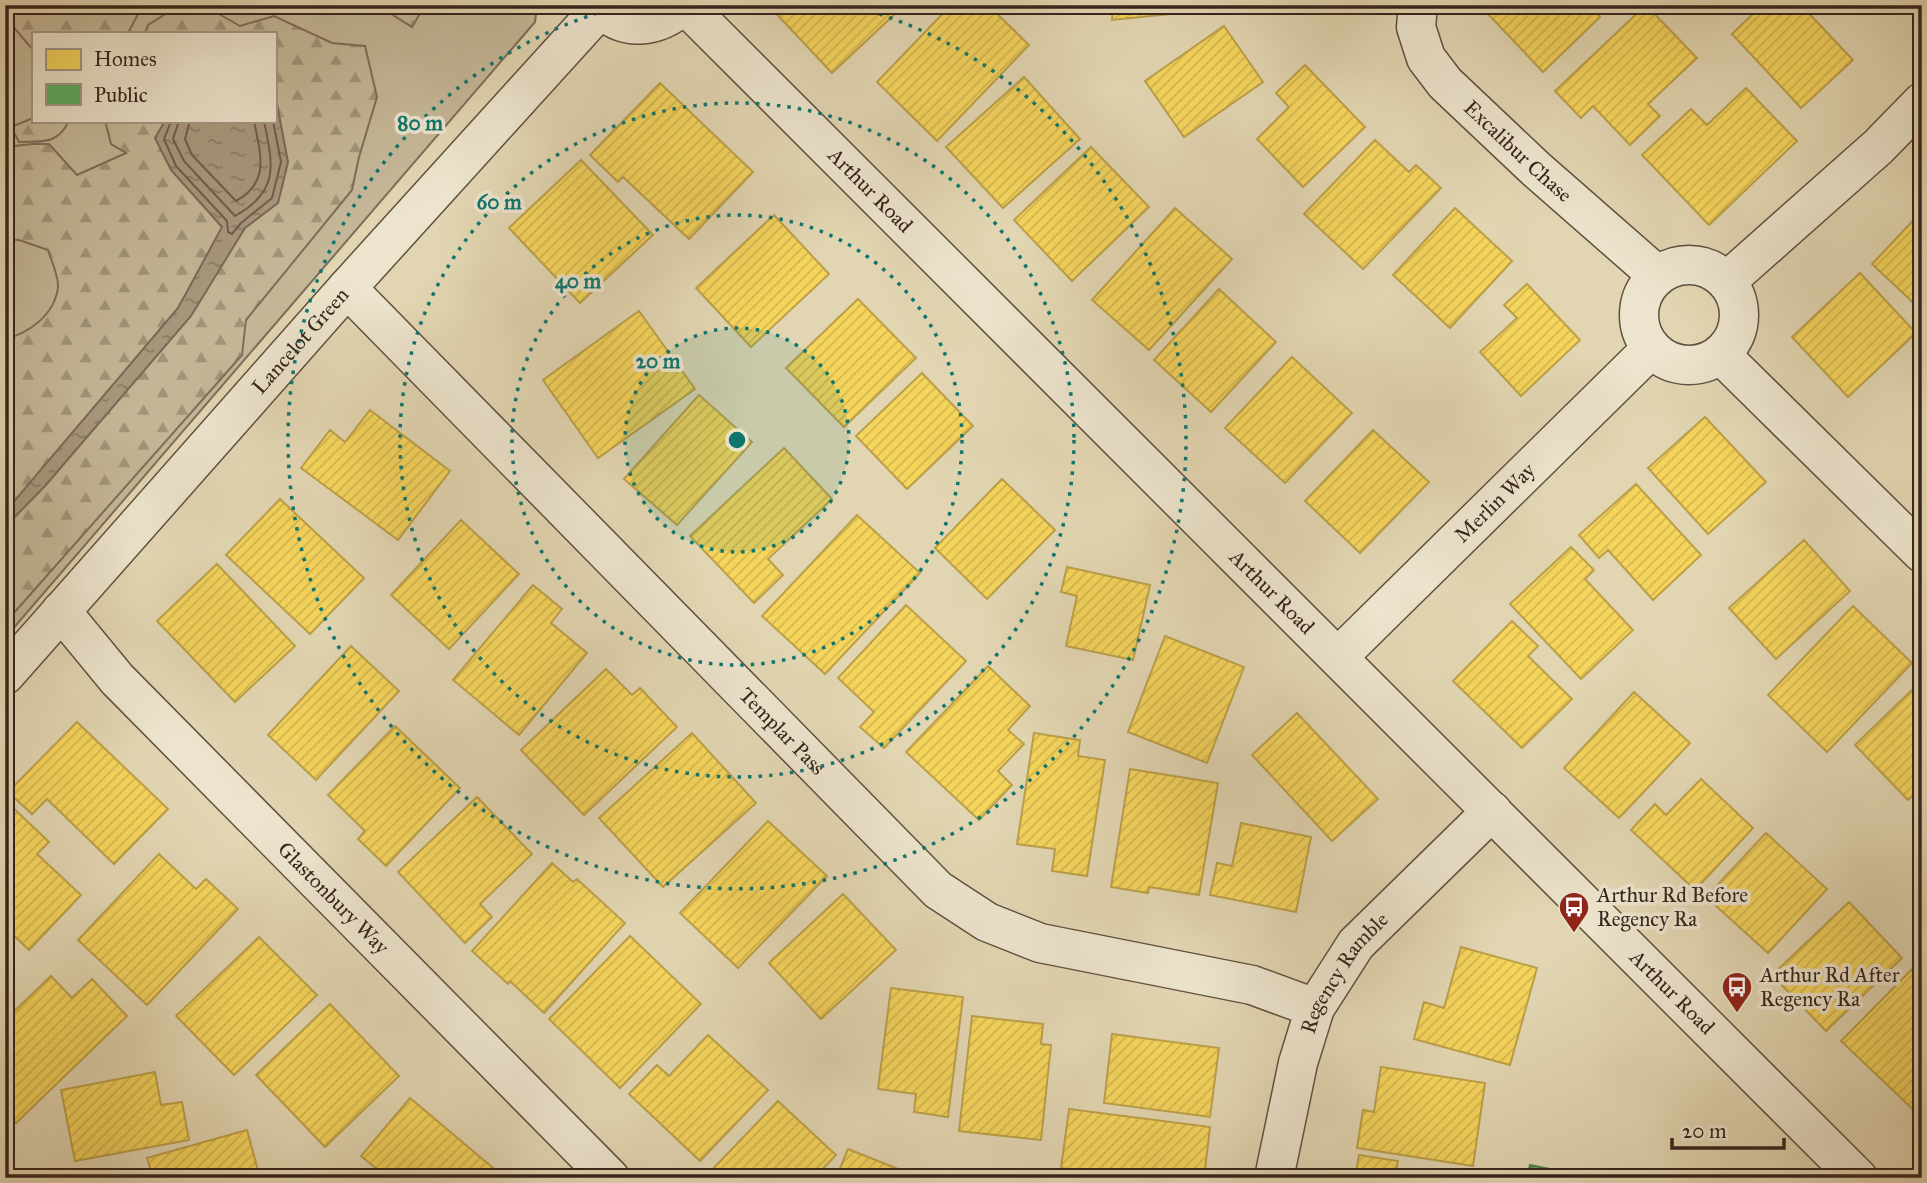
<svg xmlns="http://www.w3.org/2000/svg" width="1927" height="1183" viewBox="0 0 1927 1183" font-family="'IM FELL Great Primer',serif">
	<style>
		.green { fill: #c5b899; stroke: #7e6e5b; stroke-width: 2; fill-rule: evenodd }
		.forest { fill: url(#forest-firs); stroke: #7e6e5b; stroke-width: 2 }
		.water { fill: url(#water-ripples); stroke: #7a6a58; stroke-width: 2 }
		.homes { fill: url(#homes-hatch); stroke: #bca049; stroke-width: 2 }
		.public { fill: url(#public-hatch); stroke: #4f854d; stroke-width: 2 }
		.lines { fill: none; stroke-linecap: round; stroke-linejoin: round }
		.shore { stroke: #6f5e4e; stroke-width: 2 }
		.minor-casing { stroke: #615042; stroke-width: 41 }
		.minor { stroke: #ece4cd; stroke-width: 38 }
		.ring { fill: none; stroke: #0f766e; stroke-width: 3.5; stroke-dasharray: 3.5 7 }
		.labels { text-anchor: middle; stroke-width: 7; stroke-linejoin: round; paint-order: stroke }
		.street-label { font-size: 21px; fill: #36241d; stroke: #ece4cd }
		.poi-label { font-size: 21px; fill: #36241d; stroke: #ece4cd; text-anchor: start }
		.centre { fill: #0f766e; stroke: #ece4cd; stroke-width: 3.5 }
		.ring-label { font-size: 21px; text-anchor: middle; font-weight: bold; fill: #0f766e; stroke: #ece4cd; stroke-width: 7; stroke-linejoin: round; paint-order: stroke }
	</style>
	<defs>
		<pattern id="forest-firs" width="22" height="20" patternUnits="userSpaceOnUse" patternTransform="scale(1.75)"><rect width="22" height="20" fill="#c5b899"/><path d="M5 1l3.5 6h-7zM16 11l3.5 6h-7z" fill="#a1957c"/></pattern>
		<pattern id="water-ripples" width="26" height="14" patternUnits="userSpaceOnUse" patternTransform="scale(1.75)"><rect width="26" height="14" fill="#a8997f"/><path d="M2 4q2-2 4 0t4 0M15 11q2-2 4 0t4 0" fill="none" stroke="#8a7d67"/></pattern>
		<pattern id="homes-hatch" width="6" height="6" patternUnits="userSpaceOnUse" patternTransform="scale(1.75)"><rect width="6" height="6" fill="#f6d55c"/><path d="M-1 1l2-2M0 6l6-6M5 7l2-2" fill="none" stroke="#d4b750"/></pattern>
		<pattern id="public-hatch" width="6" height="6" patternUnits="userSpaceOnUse" patternTransform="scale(1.75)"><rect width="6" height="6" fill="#5aae61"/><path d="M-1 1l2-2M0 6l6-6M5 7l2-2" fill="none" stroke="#4b8d4f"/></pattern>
	</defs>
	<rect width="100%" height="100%" fill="#e2d6b2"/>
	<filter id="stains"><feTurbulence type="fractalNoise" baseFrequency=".00286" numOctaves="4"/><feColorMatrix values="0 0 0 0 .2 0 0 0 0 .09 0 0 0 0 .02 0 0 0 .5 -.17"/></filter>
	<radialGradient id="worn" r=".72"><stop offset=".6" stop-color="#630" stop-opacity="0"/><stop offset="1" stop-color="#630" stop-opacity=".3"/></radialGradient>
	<path class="green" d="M5,5H537L535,22L5,638ZM33,33H275V121H33Z"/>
	<path class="forest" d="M5,5H143L128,33H33V50L11,24L5,23Z
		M180,5H203L240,26L274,16L332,43L365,46L377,97L359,157L352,190L246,320L242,355L5,623V339C30,333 55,314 58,287C59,277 51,260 48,250L19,240L5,239V147L32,144H49L77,175L126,153L111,144L105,121H275V33H145L148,25Z
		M377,5H425L412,27Z
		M33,118V121H69C57,145 43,141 19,142L11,127Z"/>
	<path class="water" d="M275,102L277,104L288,162L278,203L245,228L191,316L45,486L5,527V512L178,308L222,227L171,170L155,138L165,121H275Z"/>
	<path class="homes" d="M768,5H887L895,14L832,73Z
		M951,5H988L1029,45L937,141L877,82Z
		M1113,5H1260L1112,20Z
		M1500,5H1589L1600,17L1543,72L1489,15Z
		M1646,5L1697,58L1648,104L1660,116L1630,145L1593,106L1581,118L1555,91Z
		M1762,5H1801L1853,60L1801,108L1732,34Z
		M1224,26L1263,82L1184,137L1145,81Z
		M1305,65L1365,127L1303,187L1257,139L1289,107L1276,93Z
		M1024,77L1080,139L1003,208L946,147Z
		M660,83L753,172L689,239L623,177L618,182L590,155Z
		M1746,88L1797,141L1709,225L1642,155L1691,109L1707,125Z
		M1375,140L1409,172L1416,165L1441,188L1363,269L1304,214Z
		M1091,147L1149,207L1072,281L1014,220Z
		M581,160L653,235L580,303L509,228Z
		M1175,208L1232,259L1149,350L1092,300Z
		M1455,208L1512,261L1450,328L1393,275Z
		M1922,211V311L1872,264Z
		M774,215L829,274L751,347L696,288Z
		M1860,273L1916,333L1848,397L1792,337Z
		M1527,284L1580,340L1521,396L1480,352L1517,318L1504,305Z
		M1219,289L1276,342L1211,412L1154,360Z
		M858,299L916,358L844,427L786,368Z
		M639,311L695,389L598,458L543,380Z
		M1292,357L1352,413L1285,483L1225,428Z
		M922,373L973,426L907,489L856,436Z
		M699,395L752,442L677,525L624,479Z
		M370,410L450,471L398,540L301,468L330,430L345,442Z
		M1705,417L1766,482L1708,534L1648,468Z
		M1373,430L1429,482L1360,553L1305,501Z
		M784,448L832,499L768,559L783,575L754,603L690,536Z
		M1002,479L1055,530L987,599L935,548Z
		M1636,484L1701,555L1653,600L1608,550L1599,558L1579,535Z
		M280,499L364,578L310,634L226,555Z
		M857,515L920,573L825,674L762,616Z
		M461,520L519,574L449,649L391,595Z
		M1804,540L1850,591L1776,659L1729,608Z
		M1571,547L1594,570L1585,579L1633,630L1581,679L1510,604Z
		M217,564L295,646L235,702L157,621Z
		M1067,567L1150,585L1133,660L1066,646L1077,596L1061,592Z
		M533,585L562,609L551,623L587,653L519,735L453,680Z
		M906,605L966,661L884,748L860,727L874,712L838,678Z
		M1853,606L1912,663L1827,752L1768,695Z
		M1512,621L1538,646L1528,656L1572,699L1522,748L1453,681Z
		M1165,636L1244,667L1207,763L1128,732Z
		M351,646L399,691L316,780L268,735Z
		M988,666L1030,706L1008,730L1024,744L998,771L1012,785L979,820L906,752Z
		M606,669L632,695L640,688L677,727L584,815L521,750Z
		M1922,680V786L1908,800L1855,745Z
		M1634,692L1690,743L1619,818L1564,768Z
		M1297,713L1378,799L1332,841L1252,755Z
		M77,722L168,809L114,864L47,799L32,814L8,792Z
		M395,726L460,788L386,866L358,839L365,831L328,795Z
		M692,733L756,803L663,887L599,818Z
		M1034,733L1080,740L1078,756L1105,760L1087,876L1052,871L1055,849L1017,844Z
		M1130,769L1218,783L1199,895L1149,887L1148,893L1111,887Z
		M1701,779L1753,828L1695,890L1631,830L1655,804L1666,815Z
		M477,797L532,854L480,904L492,917L465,943L398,872Z
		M6,801L49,842L37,854L81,895L29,950L5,927Z
		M768,821L827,876L738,968L680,913Z
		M1241,823L1311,837L1296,912L1210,895L1217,863L1232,866Z
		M1766,833L1827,889L1768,953L1706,897Z
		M159,854L196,889L206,879L238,909L147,1005L78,940Z
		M552,863L573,882L577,879L625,923L544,1013L510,981L508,984L472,951Z
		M843,894L896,950L821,1019L769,963Z
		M1849,902L1902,958L1826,1031L1772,975Z
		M630,936L701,1004L620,1088L549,1019Z
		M259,937L317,995L234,1075L176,1016Z
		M1461,947L1537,968L1510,1065L1414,1039L1424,1002L1444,1008Z
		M1922,959V1118L1841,1041Z
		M51,976L72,998L92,979L127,1016L16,1123L5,1112V1020Z
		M891,988L963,997L948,1117L914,1112L916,1094L878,1089Z
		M330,1004L399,1076L325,1147L256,1075Z
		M972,1016L1043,1024L1041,1044L1051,1045L1041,1140L959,1131Z
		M1112,1034L1219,1048L1210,1117L1104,1103Z
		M708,1035L768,1090L700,1161L629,1094L657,1065L669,1076Z
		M1381,1067L1485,1083L1473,1166L1357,1148L1363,1110L1374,1112Z
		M155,1072L161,1105L182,1102L189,1140L75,1161L61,1090Z
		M410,1098L505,1178H388L361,1156Z
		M778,1101L836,1155L814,1178H708L706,1176Z
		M1069,1109L1210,1127L1204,1178H1091L1092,1172L1061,1168Z
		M247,1130L260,1178H153L147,1158Z
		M848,1149L918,1177L836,1178Z
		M1359,1155L1398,1161L1395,1176L1404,1178H1355Z"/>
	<path class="public" d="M1530,1165L1594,1178H1527Z"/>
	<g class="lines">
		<path class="shore" d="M171,121L164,139L176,166L227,221L228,232L232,234L241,223L272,198L281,162L273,121
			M179,121L173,139L184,161L235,216C280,191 273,165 264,121
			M190,121L185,139L192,155L236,201C271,182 260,153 254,121"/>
		<g class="minor-casing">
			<g id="minor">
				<path d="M598,5C624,34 658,28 684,5"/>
				<path id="s1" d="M685,5L1858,1178"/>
				<path id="s2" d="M1418,5L1416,27L1426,58L1445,83L1536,169L1657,275"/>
				<circle cx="1689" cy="315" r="50"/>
				<path d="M1727,281L1878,147L1922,102"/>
				<path id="s3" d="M347,288L938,890L987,922L1040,943L1252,985L1315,1008"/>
				<path d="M1721,355L1922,553"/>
				<path id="s4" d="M61,611L117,679L610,1178"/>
				<path id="s5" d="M1338,657L1651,349"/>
				<path id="s6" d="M5,675L347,288L601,8"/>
				<path id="s7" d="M1274,1178L1298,1063L1315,1008L1356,944L1492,811"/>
			</g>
		</g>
		<use href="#minor" class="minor"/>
	</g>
	<circle cx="737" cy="440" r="112" fill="#0f766e" fill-opacity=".12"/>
	<g class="ring">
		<circle cx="737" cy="440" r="112"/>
		<circle cx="737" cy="440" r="225"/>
		<circle cx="737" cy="440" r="337"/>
		<path d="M849 5A449 449 0 1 1 625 5"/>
	</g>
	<defs>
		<g id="bus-pin" transform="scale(1.575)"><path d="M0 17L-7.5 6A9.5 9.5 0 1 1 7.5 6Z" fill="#8f2418" stroke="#ece4cd"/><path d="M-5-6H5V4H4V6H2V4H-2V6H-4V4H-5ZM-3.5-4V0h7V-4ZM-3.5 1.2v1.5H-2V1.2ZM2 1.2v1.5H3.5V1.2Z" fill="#fff"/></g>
	</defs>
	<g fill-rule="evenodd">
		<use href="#bus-pin" x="1574" y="907"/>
		<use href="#bus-pin" x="1737" y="987"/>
	</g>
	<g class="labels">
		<g class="street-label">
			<text dy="7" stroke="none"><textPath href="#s2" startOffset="186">Excalibur Chase</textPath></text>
			<text dy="7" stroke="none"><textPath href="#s1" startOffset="262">Arthur Road</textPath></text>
			<text dy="7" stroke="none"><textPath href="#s6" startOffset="446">Lancelot Green</textPath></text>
			<text dy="7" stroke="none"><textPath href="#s5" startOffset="220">Merlin Way</textPath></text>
			<text dy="7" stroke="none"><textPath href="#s1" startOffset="830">Arthur Road</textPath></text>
			<text dy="7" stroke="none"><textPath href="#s3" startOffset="621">Templar Pass</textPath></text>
			<text dy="7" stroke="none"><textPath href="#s4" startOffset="396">Glastonbury Way</textPath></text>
			<text dy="7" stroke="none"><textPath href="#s7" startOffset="220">Regency Ramble</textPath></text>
			<text dy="7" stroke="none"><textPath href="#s1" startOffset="1396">Arthur Road</textPath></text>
		</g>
		<g class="poi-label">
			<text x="1597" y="902">Arthur Rd Before<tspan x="1597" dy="24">Regency Ra</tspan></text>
			<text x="1760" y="982">Arthur Rd After<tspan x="1760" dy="24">Regency Ra</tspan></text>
		</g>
	</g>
	<circle cx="737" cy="440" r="10" class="centre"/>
	<g class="ring-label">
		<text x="420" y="130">80 m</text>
		<text x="499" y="209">60 m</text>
		<text x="578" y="288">40 m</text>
		<text x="658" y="368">20 m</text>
	</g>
	<rect width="1927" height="1183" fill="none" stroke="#e2d6b2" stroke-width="28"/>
	<rect x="7" y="7" width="1913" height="1169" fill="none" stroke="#36241d" stroke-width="3.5"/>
	<rect x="14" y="14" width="1899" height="1155" fill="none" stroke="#36241d" stroke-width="2"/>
	<rect x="32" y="32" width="245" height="91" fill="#ece4cd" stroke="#a39787" stroke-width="2"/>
	<rect x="46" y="49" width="35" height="21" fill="#f6d55c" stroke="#a39787" stroke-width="2"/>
	<text x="94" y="66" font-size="21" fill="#36241d">Homes</text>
	<rect x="46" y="84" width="35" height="21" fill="#5aae61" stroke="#a39787" stroke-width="2"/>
	<text x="94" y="102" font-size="21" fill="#36241d">Public</text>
	<path d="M1672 1138v10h112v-10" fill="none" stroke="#36241d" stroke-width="3.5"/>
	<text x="1682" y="1138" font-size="21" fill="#36241d" stroke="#ece4cd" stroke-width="5" paint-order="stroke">20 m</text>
	<rect width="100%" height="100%" filter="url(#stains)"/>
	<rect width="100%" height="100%" fill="url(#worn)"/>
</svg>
